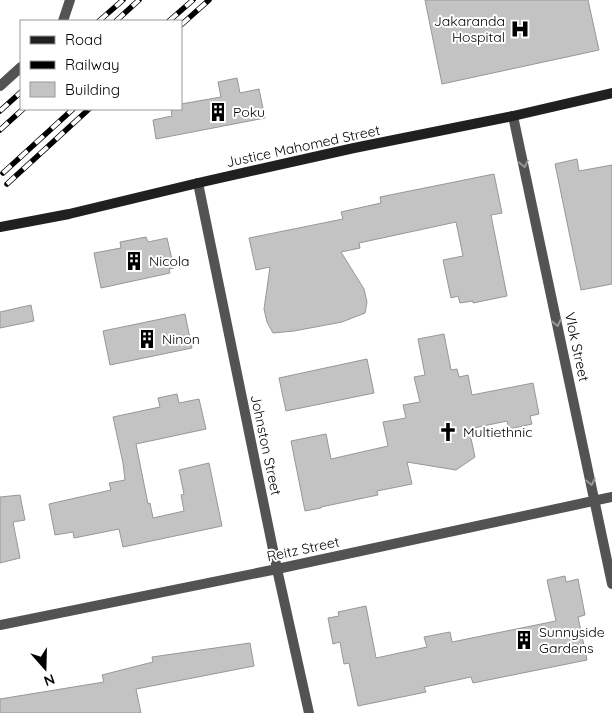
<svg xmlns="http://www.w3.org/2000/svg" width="612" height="713" viewBox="0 0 612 713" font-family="Quicksand,sans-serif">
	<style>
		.building { fill: #c3c3c3; stroke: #979797 }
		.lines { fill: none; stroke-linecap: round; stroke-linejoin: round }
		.minor { stroke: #535353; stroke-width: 10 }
		.secondary { stroke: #202020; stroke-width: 10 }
		.rail-casing { stroke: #000; stroke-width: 5.5 }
		.rail { stroke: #fff; stroke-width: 4; stroke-dasharray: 11; stroke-linecap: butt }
		.oneway { stroke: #989898 }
		.labels { text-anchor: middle; stroke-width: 4; stroke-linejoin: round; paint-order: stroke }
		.poi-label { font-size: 14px; fill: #000; stroke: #fff; text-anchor: start }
		.street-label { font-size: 14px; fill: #000; stroke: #fff }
	</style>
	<rect width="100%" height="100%" fill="#fff"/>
	<path class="building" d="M425,0H588L599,50L442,84Z
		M237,78L240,93L259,89L265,118L156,139L153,120L172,116L171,109H181V104L221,97L218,82Z
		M577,159L579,171L612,165V284L581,290L555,164Z
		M494,174L502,213L491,215L507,296L473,303V301L460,303L458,296L451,298L443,260L463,256L456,222L359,243L360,248L341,252L364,289L367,302L365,313L342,322L294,331L273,333L267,322L264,309L270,267L256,270L249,238L343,219L341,212L381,203L380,197Z
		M146,237L148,242L167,238L174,268L169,269L170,273L101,288L94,253L121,248L120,242Z
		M31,305L34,321L0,328V312Z
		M185,314L192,348L110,365L103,331Z
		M444,334L451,370L457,369L459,377L468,375L472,395L533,383L539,414L530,416L532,424L509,429L507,421L469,429L475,457L456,470L407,462L412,484L377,491L378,495L321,507V508L305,511L291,441L326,434L331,459L388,446L383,422L406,418L403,405L420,402L414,377L425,375L418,339Z
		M367,359L374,393L286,411L279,378Z
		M177,394L179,403L199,399L206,429L136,444L148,504L150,503L153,518L184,511L181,495L184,494L179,470L209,463L222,526L123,547L119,529L74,538L73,532L55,535L49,504L111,490L109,483L125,480L123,463L113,417L160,407L158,398Z
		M20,495L25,520L13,522L20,558L0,563V497Z
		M565,576L566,582L578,579L585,615L578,617L587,660L473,683L471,677L424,687L426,692L358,706L349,663L344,664L340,642L333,644L328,618L339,616L338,612L366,606L376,658L427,647L424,637L450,632L452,642L556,621L547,580Z
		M250,643L254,666L136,689L141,713H0V699L104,682L102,675L153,662L152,657Z"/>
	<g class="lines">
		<path class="minor" d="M63,21L70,0
			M0,86L21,67
			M513,116L612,584
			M198,183L277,569L309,713
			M0,625L277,569L612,497"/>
		<path class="secondary" d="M0,227L69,214L198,183L354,148L513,116L612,93"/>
		<g class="rail-casing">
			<path id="rail" d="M99,21L123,0
				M116,21L139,0
				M169,21L193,0
				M181,25L209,0
				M0,111L21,92
				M0,130L23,109
				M3,173L73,109
				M7,184L89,109"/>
		</g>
		<use href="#rail" class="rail"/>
	</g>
	<defs><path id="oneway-chevron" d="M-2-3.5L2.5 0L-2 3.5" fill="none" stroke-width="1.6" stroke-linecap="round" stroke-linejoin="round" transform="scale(1.25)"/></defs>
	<g class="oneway">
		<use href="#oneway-chevron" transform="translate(524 164) rotate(78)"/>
		<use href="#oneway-chevron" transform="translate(557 323) rotate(78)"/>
		<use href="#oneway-chevron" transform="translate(591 482) rotate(78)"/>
	</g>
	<defs>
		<g id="hospital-bare" transform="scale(1.5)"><path d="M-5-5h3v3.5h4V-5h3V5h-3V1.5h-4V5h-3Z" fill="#000" stroke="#fff" stroke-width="2.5" paint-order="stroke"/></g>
		<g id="building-bare" transform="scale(1.5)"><path d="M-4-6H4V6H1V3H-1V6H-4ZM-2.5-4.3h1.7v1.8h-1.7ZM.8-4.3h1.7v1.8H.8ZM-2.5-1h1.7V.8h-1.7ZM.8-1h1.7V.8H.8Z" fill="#000" stroke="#fff" stroke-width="2.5" paint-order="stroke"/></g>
		<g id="church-bare" transform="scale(1.5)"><path d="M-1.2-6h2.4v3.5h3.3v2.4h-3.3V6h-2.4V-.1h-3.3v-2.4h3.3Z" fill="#000" stroke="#fff" stroke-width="2.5" paint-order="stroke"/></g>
	</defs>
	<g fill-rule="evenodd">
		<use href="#hospital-bare" x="520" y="29"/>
		<use href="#building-bare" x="218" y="112"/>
		<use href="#building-bare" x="134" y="261"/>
		<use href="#building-bare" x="147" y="339"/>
		<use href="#church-bare" x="448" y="432"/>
		<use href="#building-bare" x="524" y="640"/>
	</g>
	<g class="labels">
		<g class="poi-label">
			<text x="505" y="26" text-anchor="end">Jakaranda<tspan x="505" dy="16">Hospital</tspan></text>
			<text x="233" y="117">Poku</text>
			<text x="149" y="266">Nicola</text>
			<text x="162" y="344">Ninon</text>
			<text x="463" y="437">Multiethnic</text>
			<text x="539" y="637">Sunnyside<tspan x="539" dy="16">Gardens</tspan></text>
		</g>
		<g class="street-label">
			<text transform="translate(303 146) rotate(-12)" y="5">Justice Mahomed Street</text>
			<text transform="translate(577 347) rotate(78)" y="5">Vlok Street</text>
			<text transform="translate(266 445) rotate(78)" y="5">Johnston Street</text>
			<text transform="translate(303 549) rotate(-12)" y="5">Reitz Street</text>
		</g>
	</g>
	<rect x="20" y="20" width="162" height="90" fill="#ffffff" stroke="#999999"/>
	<rect x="30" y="36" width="25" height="8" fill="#202020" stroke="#999999"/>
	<text x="65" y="45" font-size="15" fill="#000000">Road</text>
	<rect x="30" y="61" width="25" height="8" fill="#000000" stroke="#999999"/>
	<text x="65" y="70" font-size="15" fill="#000000">Railway</text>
	<rect x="30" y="82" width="25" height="15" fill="#c3c3c3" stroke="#999999"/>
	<text x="65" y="95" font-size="15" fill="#000000">Building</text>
	<g transform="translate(45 668) rotate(160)" stroke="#ffffff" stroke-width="4" paint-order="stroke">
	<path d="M0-4L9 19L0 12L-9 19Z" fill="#000000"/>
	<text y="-8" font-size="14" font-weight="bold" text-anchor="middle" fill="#000000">N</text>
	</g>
</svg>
